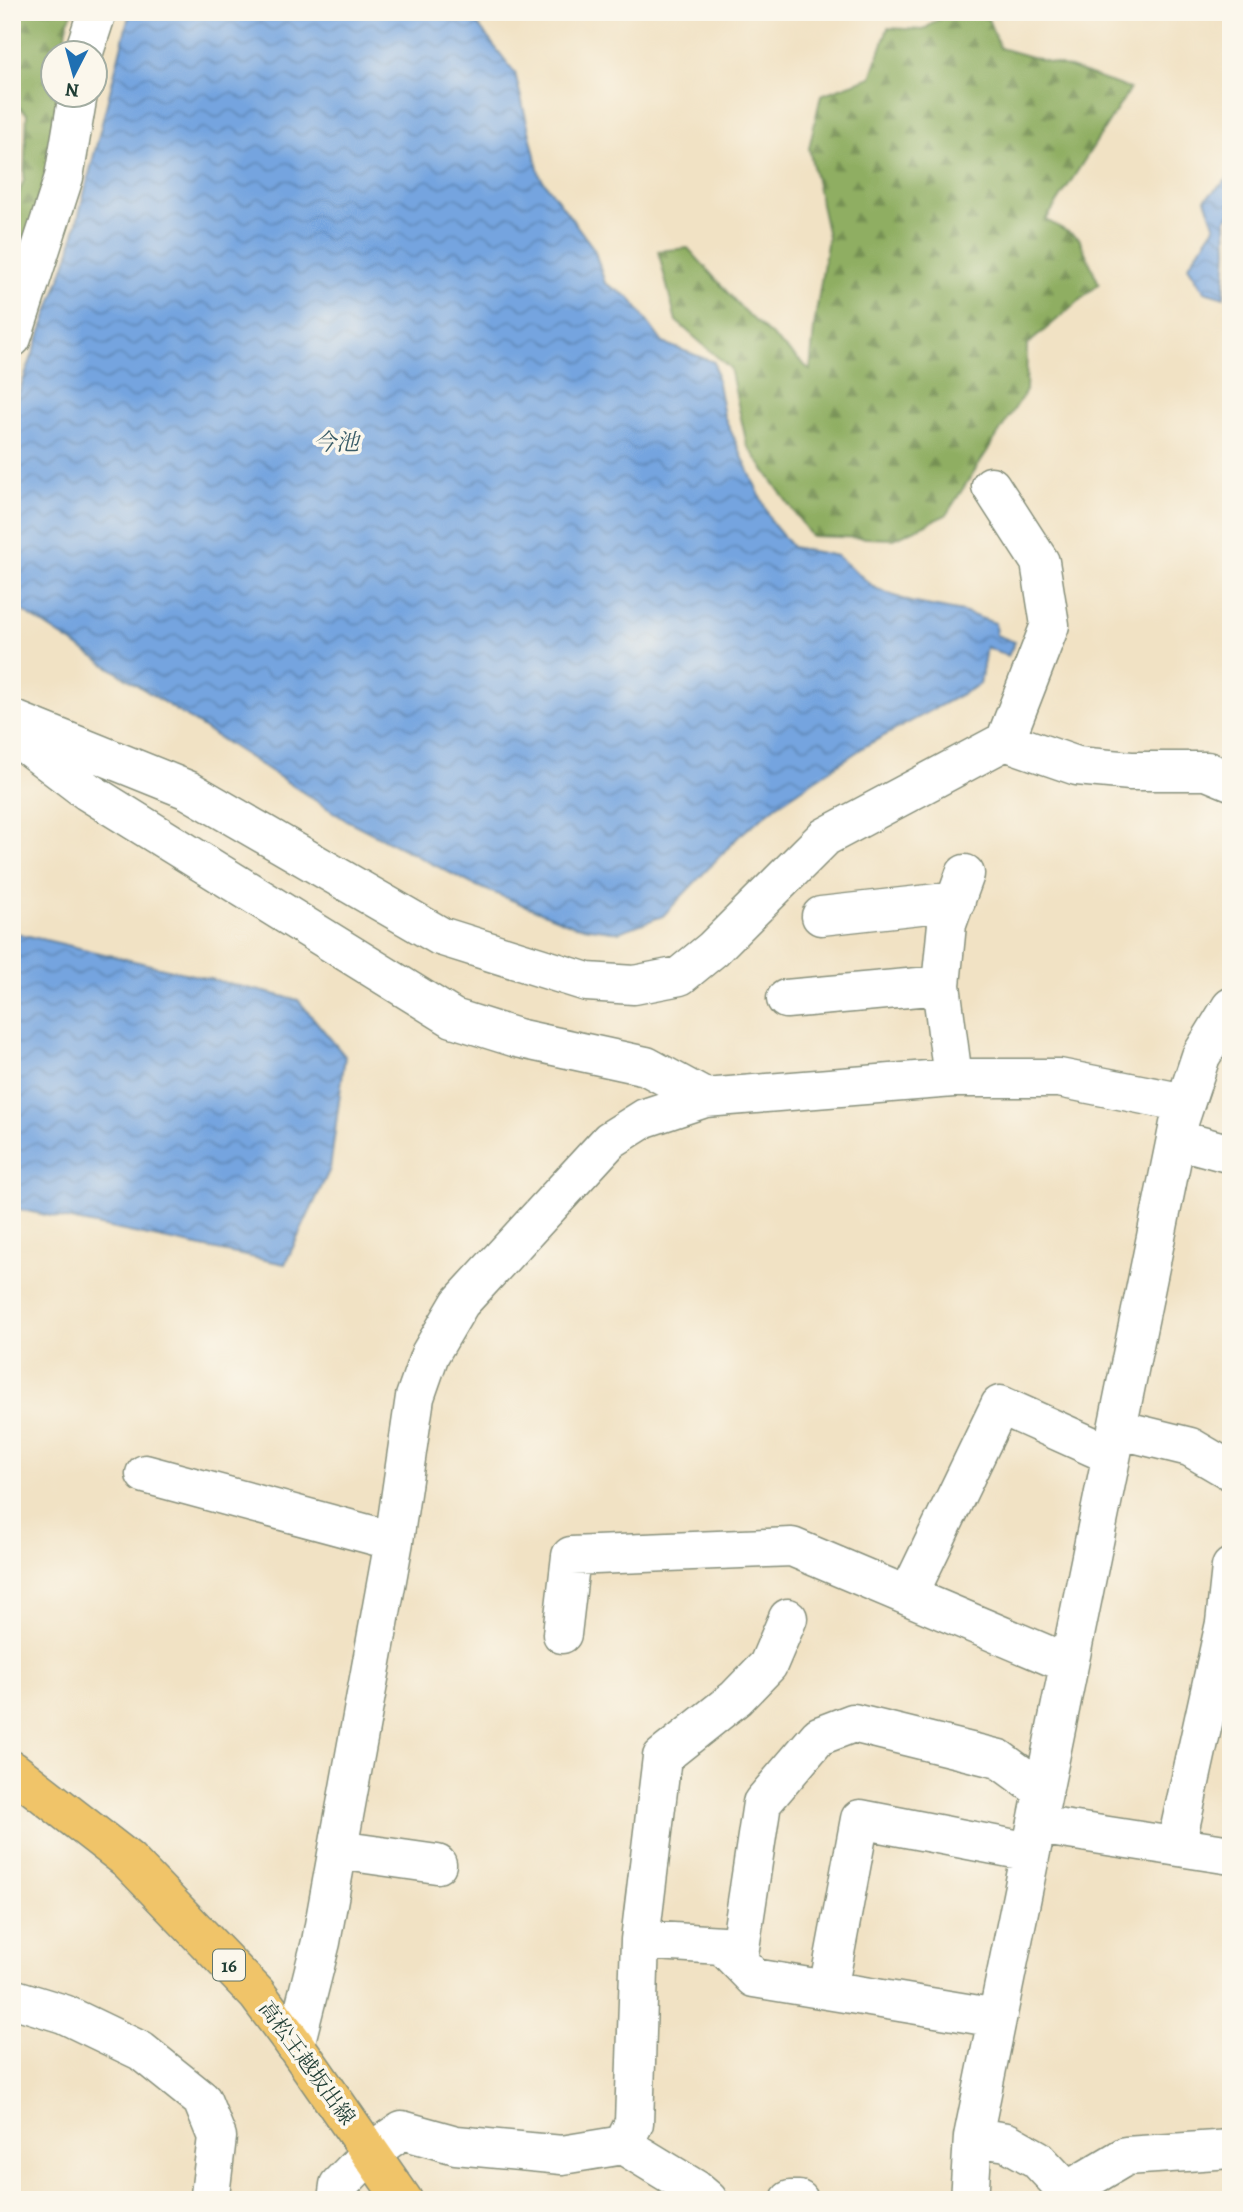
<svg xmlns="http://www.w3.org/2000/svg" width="1243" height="2212" viewBox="0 0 1243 2212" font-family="Alegreya,'Noto Serif JP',serif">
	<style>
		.forest { fill: url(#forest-firs); stroke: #57764b; stroke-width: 2 }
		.water { fill: url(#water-waves); stroke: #4a708a; stroke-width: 2 }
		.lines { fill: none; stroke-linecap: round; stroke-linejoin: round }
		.minor-casing { stroke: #88907c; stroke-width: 41 }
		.major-casing { stroke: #88907c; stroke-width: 41 }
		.minor { stroke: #fff; stroke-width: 38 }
		.major { stroke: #f0c469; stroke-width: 38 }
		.labels { text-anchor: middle; stroke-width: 7; stroke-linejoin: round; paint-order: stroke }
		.shield { fill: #fbf7ec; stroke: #61756b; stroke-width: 2 }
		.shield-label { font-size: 19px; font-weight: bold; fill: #1f3d34 }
		.street-label { font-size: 21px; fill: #1f3d34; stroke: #fbf7ec }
		.water-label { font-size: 23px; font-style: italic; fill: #395c67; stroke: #fbf7ec }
	</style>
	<defs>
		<pattern id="forest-firs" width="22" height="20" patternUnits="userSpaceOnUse" patternTransform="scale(1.75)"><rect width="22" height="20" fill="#8fae62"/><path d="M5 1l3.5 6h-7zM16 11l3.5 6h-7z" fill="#748f52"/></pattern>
		<pattern id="water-waves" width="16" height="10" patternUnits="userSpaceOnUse" patternTransform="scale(1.75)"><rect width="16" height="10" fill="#75a4df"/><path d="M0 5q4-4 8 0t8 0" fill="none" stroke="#5f87b6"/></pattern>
	</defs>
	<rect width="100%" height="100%" fill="#fbf7ec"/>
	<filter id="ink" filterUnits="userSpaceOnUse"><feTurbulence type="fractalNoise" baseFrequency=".0143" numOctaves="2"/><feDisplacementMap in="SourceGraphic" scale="14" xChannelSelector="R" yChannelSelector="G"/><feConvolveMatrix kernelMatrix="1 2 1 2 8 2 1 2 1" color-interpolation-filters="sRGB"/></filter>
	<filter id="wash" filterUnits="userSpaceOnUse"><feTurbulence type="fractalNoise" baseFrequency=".00686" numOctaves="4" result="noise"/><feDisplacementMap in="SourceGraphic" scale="28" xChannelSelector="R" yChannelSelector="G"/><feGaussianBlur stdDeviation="1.57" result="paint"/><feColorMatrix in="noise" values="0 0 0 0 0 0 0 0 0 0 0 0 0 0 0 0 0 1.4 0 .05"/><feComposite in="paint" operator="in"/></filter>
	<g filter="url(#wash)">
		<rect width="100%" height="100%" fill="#f1e2c4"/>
		<path class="forest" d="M12,12H73L68,21L63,52H52V94L58,95L45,186L12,286V209L24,180L27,114L12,101Z
			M949,12H969L988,19L1000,48L1070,68L1130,89L1046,220L1079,238L1099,284L1027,345L1026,391L946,515L894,539L811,536L747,445L730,368L676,321L658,251L688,248L744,311L810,370L815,320L828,237L809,148L821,95L871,77L888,28L923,30Z"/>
		<path class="water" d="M130,12H468L515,73L540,176L594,249L605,283L630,298L663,343L714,362L724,416L772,523L792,547L837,556L875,588L910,602L963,612L995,623L996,635L1015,642L1008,656L986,647L980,684L867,745L776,806L739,836L663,916L619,932L575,926L472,884L344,819L12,604V412L69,254Z
			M1231,176V214L1226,219L1227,251L1224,297L1204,291L1188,266L1215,227L1205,199Z
			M12,932L298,1000L345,1056L330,1169L285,1264L12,1208Z"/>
	</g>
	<g filter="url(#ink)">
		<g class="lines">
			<g class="minor-casing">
				<path id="minor" d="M84,52L97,12
					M12,338L64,177L78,94
					M991,486L1040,562L1050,625L1005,741
					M12,719L188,790L440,936L587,982L634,985L680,976L713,949L825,837L1005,741L1077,766L1131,771H1207L1231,781
					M12,734L87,791L453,1018L517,1038L646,1066L705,1098
					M821,916L956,901
					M786,999L941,985
					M953,1078L941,985L947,924L965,874
					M1176,1139L1231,1154
					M1117,1429L1190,1447L1231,1471
					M145,1474L394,1541
					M908,1596L1000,1405L1111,1455
					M562,1634L571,1556L792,1547L1069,1664
					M1037,1825L1231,1855
					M1176,1846L1225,1623L1231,1567
					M338,1850L437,1864
					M640,1940L722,1945L754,1978L997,2018
					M738,1961L762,1803L819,1736L853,1723L999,1759L1043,1791
					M828,1990L860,1819L1031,1852
					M12,1998L64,2014L141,2051L202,2100L217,2137L210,2195L213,2200
					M295,2045L321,1942L394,1541L415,1397L430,1354L460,1303L610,1140L645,1118L705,1098L953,1078H1059L1185,1103
					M973,2137L1007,2142L1037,2159L1067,2191L1126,2156L1231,2149
					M623,2145L695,2189L708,2200
					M337,2200L339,2185L371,2152L402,2130L456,2145L562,2155L623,2145L634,2123L640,1940L662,1757L736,1698L768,1665L788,1618
					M790,2200H799
					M969,2200L973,2137L1180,1119L1201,1056L1231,1007"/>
			</g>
			<g class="major-casing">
				<path id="major" d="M12,1770L128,1860L257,1994L295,2045L403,2200"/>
			</g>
			<use href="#minor" class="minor"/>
			<use href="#major" class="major"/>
		</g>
	</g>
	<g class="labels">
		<rect class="shield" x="213" y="1949.5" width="32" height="31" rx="5"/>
		<g class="shield-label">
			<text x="229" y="1972">16</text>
		</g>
		<g class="street-label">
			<text transform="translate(307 2063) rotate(54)" y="7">高松王越坂出線</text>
		</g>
		<g class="water-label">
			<text x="336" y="450">今池</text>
		</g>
	</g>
	<rect width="1243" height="2212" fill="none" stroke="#fbf7ec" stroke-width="42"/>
	<g transform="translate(74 74) rotate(186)"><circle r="33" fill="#fbf7ec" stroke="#a3ada2" stroke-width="2"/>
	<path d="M0-5L12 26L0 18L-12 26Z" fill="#1f6fb2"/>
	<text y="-10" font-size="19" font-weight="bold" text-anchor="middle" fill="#1f3d34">N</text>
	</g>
</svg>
